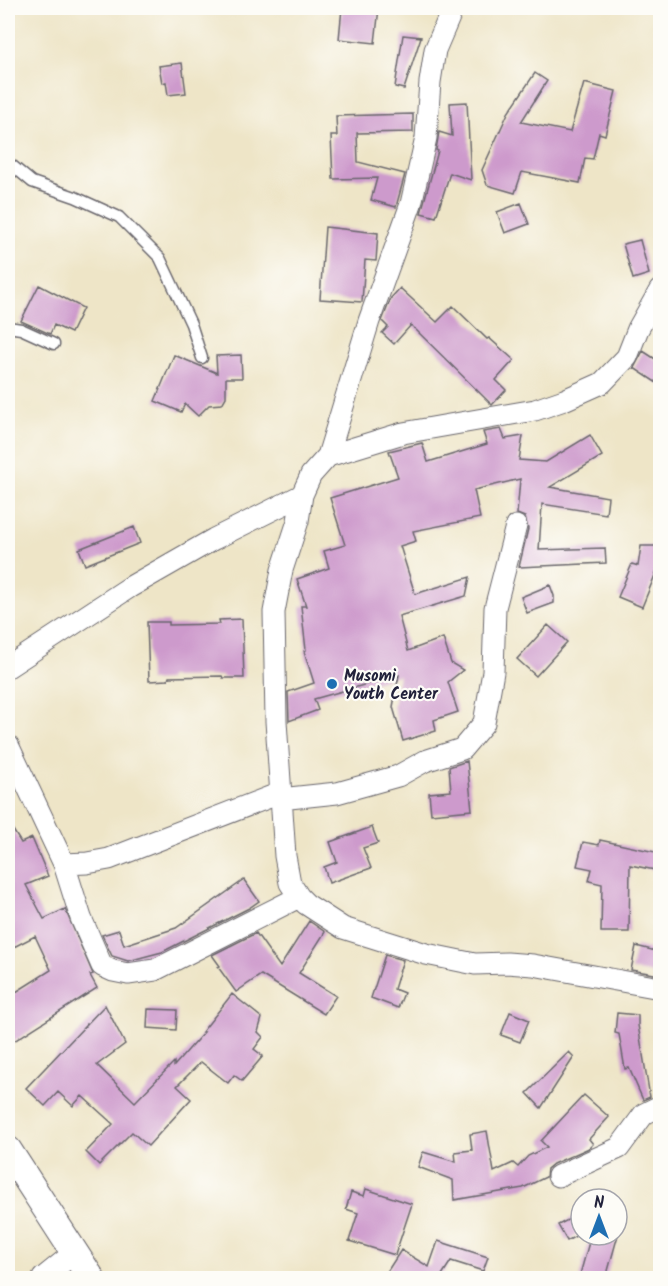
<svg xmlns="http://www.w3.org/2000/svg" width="668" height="1286" viewBox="0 0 668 1286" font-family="Kalam,sans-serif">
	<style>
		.building { fill: #cd9acc }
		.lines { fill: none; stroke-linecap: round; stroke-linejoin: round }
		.service-casing { stroke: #69666c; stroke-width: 13 }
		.minor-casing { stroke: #69666c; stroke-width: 23 }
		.tertiary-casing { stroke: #69666c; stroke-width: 29 }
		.service { stroke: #fff; stroke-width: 10 }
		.minor { stroke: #fff; stroke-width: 21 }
		.tertiary { stroke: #fff; stroke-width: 27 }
		.poi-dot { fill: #1f6fb2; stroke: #fdfcf7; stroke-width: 2 }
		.labels { text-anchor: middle; stroke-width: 4.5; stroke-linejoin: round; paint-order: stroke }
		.poi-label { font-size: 16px; font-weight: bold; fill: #22223b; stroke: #fdfcf7; text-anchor: start }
	</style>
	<rect width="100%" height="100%" fill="#fdfcf7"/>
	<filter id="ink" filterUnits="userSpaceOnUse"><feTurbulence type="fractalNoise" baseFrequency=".0167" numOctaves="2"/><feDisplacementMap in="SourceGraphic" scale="12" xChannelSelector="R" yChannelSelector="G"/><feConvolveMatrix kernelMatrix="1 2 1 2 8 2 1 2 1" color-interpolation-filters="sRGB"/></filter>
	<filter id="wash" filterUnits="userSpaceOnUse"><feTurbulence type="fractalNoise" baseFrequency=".008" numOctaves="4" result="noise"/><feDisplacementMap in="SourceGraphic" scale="24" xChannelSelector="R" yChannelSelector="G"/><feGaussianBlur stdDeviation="1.35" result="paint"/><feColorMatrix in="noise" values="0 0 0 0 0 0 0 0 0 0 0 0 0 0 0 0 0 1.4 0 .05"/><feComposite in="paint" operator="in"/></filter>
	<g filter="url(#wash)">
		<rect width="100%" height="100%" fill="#eee5c7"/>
		<g id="blocks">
			<path class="building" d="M342,8H379L375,43L339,39Z
				M403,35L421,37L404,89L395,87Z
				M182,63L186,93L168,95L166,82L162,83L159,66Z
				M535,73L547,81L521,122L570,132L584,83L616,91L605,135L599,133L593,159L585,158L580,183L522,172L515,193L487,185L482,170L508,113Z
				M467,102L471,180L450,173L436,217L421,213L438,151L436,150L439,132L452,136L450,103Z
				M413,114V132L357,133L358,162L405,174L396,207L371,200L377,178L333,179L331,136H337L336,116Z
				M521,203L529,224L505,233L497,212Z
				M325,227L378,233L376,261L365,260L362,302L320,299Z
				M640,240L649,274L633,279L623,244Z
				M39,285L83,308L71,333L54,325L50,334L21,321Z
				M400,288L437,322L453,306L487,339L489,338L514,360L496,380L506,390L492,405L411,325L394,344L382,333L388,327L382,321L391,298Z
				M643,351L660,362V385L634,368Z
				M174,355L217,373L216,356L241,355L242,378H226V397L222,404L209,405L198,416L185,404L181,412L155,401Z
				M501,429L505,439L523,436L519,460L546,462L590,435L602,456L550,487L608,497L606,514L542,504L539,550L605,548L606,563L519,567L528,529L525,517L517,514L520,479L474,490L480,518L413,531L416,541L400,546L415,594L470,577L466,596L399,616L408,651L443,638L451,663L463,670L448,682L458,712L434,720L436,731L403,741L393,707L399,675L314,699L318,710L289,721L288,692L314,683L304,651L306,650L301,606H306L297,579L329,568L324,551L345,545L330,498L398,477L389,451L422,443L428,462L487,444L483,432Z
				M134,527L140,543L85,565L79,549Z
				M641,546H660V563L642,607L618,597L632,564L638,566Z
				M550,585L554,596V603L527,613L521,597Z
				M242,619L244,678H223L222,676L169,677L168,680L149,681L147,622H169V625L220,624L219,620Z
				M548,625L567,642L536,676L517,659Z
				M467,761L472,810L431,814L429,793L451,791L449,767Z
				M8,822L21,843L32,838L48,876L26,885L44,919L65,909L93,974L90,975L97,988L8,1045V997L51,970L35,936L8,950Z
				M372,827L378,843L363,848L371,868L329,883L324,867L337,862L330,842Z
				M600,840L660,853V871L630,865L629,932H601L602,884L589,881L592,869L577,866L583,842L599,845Z
				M244,880L259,901L249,908L162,952L128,961L112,956L102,935L119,930L124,945L176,928Z
				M309,921L325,932L299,973L336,996L324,1014L261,975L236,992L218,967L220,966L212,955L256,933L280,967Z
				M636,946L660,952V975L631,970Z
				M385,955L403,960L394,989L404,993L398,1008L371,998Z
				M232,994L262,1018L258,1032L263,1037L254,1049L263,1056L242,1081L234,1075L228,1083L201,1062L177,1086L191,1099L148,1146L132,1132L99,1165L86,1152L113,1124L82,1096L73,1106L58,1092L45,1106L26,1088L105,1005L125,1044L97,1065L135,1102L174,1062V1066L204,1032H202Z
				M148,1009L177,1010L176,1030L147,1028Z
				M510,1012L529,1020L520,1042L501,1035Z
				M617,1013L638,1015V1025L650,1097L643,1100L629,1068L625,1069L619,1034L615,1033Z
				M569,1052L574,1057L541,1108L527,1093Z
				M584,1095L609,1117L589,1139L593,1144L589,1148L553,1164L547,1169L546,1177L523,1188L454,1200L453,1180L418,1167L423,1152L456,1162L455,1152L472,1150L470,1134L487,1131L494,1172L513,1163L518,1167L528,1156L547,1147L541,1141Z
				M366,1189L412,1204L395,1255L349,1241L358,1213L346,1209L351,1192L364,1196Z
				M581,1213V1233L567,1241L558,1225Z
				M591,1235H618L606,1278H579Z
				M438,1241L488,1257L483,1271L451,1261L442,1275L448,1278H383L401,1250L429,1267Z"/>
		</g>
	</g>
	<g filter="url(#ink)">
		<use href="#blocks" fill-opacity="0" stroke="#69666c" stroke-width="1.5"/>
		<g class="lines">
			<g class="service-casing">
				<path id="service" d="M8,162L32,182L75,197L119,217L160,258L191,324L202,358
					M8,327L21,329L54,344"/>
			</g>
			<g class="minor-casing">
				<path id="minor" d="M328,456L403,433L535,410L564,400L602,383L627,357L638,329L660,290
					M302,495L298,521L282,570L274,612L276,721L285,856L290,883L299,897L306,904L343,928L426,954L475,964L507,963L533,965L660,988
					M8,667L130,587L214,539L302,495L311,475L328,456L369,321L411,204L426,138L430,82L435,50L453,8
					M8,745L64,864L87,863L109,859L280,793
					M280,799L337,793L398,776L425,761L462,749L484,723L493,672L495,608L516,526
					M64,864L81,918L102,966L113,971L128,974L155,970L299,897
					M558,1176L619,1148L644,1114L660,1106
					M43,1278L74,1253"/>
			</g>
			<g class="tertiary-casing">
				<path id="tertiary" d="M8,1150L91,1278"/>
			</g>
			<use href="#service" class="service"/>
			<use href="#minor" class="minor"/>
			<use href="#tertiary" class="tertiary"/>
		</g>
	</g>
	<circle class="poi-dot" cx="332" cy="684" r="6"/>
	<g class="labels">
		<g class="poi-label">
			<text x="344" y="681">Musomi<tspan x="344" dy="18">Youth Center</tspan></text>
		</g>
	</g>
	<rect width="668" height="1286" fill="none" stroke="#fdfcf7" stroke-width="30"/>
	<g transform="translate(599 1217)"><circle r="28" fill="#fdfcf7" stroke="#a5a5ac" stroke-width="1.5"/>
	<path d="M0-4.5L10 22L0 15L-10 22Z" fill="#1f6fb2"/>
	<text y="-9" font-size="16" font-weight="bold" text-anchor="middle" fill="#22223b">N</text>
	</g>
</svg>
